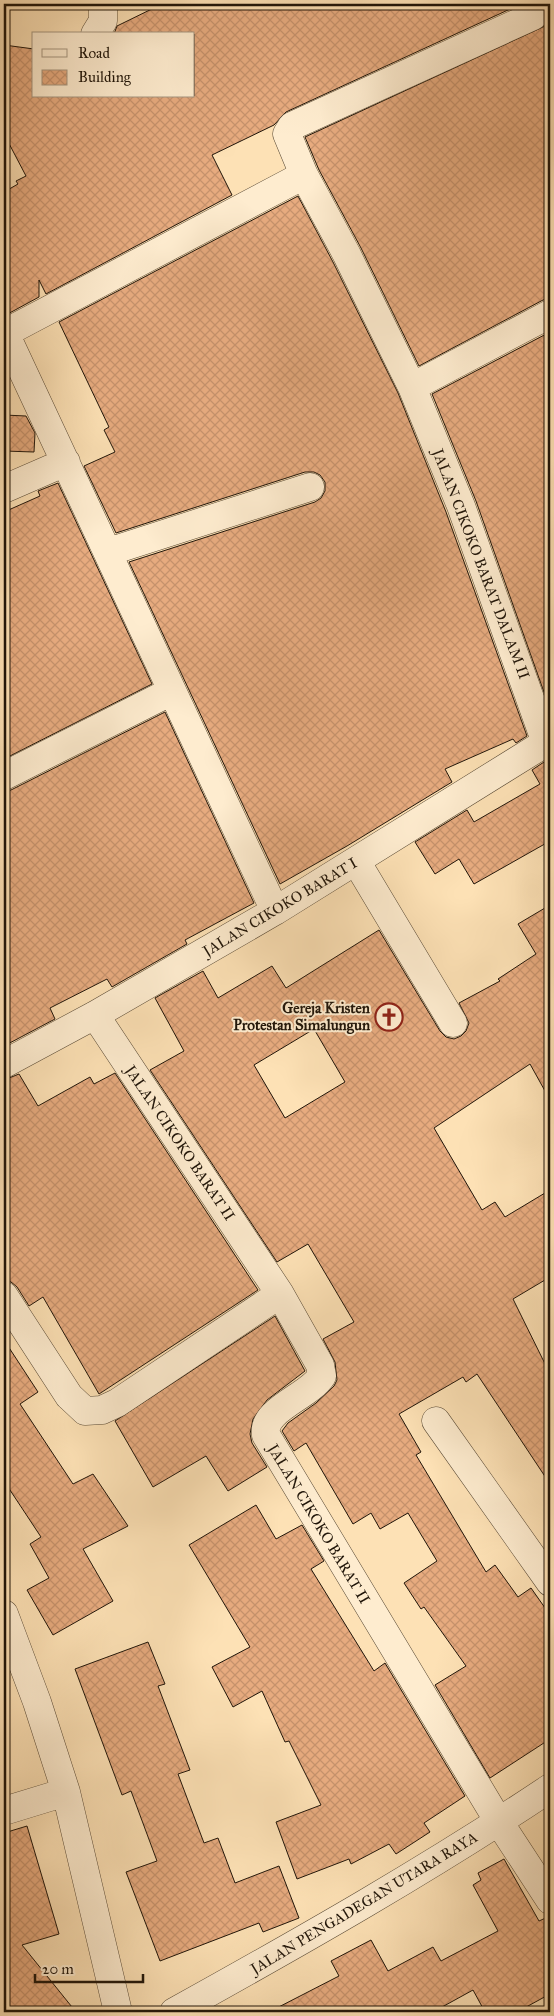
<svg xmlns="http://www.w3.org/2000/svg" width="554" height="2016" viewBox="0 0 554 2016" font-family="'IM FELL Great Primer',serif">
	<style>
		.building { fill: url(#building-cross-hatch); stroke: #201509; fill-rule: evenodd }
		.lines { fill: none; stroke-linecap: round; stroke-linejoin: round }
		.minor-casing { stroke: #574834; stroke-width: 29 }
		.minor { stroke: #feeccf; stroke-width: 28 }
		.labels { text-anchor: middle; stroke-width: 4; stroke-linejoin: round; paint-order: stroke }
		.street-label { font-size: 15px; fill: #201509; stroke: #feeccf }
		.poi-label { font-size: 15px; font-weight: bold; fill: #201509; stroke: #feeccf; text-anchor: end }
	</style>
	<defs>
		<pattern id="building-cross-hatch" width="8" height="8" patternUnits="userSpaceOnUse" patternTransform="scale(1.25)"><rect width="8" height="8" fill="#e7ab7f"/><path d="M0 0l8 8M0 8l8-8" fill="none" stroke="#c6926c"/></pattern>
	</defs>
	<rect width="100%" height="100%" fill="#fde1b5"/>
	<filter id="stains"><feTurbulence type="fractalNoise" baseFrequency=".004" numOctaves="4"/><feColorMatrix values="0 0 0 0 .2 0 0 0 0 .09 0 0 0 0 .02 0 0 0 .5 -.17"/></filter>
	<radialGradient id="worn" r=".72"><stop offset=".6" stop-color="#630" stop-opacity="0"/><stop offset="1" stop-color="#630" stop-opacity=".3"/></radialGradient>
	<path class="building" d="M162,4H521L286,112L274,125L212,155L232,195L46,294L39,280V297L4,316V192L18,184L16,181L26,176L4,134V45L34,49V96H194V34H114L117,26Z
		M545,26L550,36V298L543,300L419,366L361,248L319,170L305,137Z
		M298,196L333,262L398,393L446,512L527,736L516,743L513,739L445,769L452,782L347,846L280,884L129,562L315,502L321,498L325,491V482L320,475L314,472H305L116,533L84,466L115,452L104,430L109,427L59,322Z
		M550,332V709L476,501L432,394Z
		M4,415L26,416L35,433L34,452L4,451Z
		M58,483L152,684L4,759V512L40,496L38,491Z
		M165,712L254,903L185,940L187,944L112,987L107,979L50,1008L55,1019L4,1046V792L11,790Z
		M550,758V841L474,884L459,859L435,874L415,842L467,810L474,822L540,784L532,770Z
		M550,905V1100L530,1064L434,1128L482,1210L495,1202L505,1217L550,1190V1277L513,1299L550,1374V1484L477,1374L466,1382L463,1377L399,1414L421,1452L416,1455L486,1572L495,1565L518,1597L531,1588L550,1615V1739L490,1778L435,1685L466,1666L424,1607L421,1609L404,1583L437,1561L408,1513L380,1529L371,1513L353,1524L306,1443L294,1451L282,1431L288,1423L316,1403L334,1386L337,1380L335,1362L323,1339L354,1322L308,1244L277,1262L150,1070L184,1051L155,998L203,971L218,998L272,966L286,988L379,930L440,1031L446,1037L454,1039L461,1036L466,1031L469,1023L459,1003L500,981L498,979L536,954L518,924ZM314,1029L345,1082L285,1118L254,1065Z
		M115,1073L258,1290L99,1394L43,1297L29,1306L17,1287L11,1282L4,1280V1080L19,1074L38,1106L90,1077L94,1084Z
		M275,1316L305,1371L267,1400L253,1419L250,1434L252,1443L267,1467L228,1491L206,1456L153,1487L115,1421Z
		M4,1340L38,1392L20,1404L73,1484L93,1474L128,1526L83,1549L113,1601L53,1635L27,1590L49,1578L30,1544L41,1537L4,1481Z
		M256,1505L276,1539L302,1525L324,1561L311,1569L374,1671L385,1663L465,1796L424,1823L430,1832L396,1854L389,1844L351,1864L349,1859L297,1879L276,1822L321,1805L289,1741L285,1742L262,1691L233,1707L212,1667L250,1647L189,1545Z
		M148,1642L165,1684L158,1686L190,1770L178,1774L204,1843L218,1838L235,1883L279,1866L299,1918L263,1932L259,1923L160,1961L126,1872L157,1861L131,1791L122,1795L75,1669Z
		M27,1826L59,1934L22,1945L76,2012H4V1833Z
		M504,1859L539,1921L550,1916V1994L517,2012H485L473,1990L433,2012H269L339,1976L331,1961L371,1940L388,1971L433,1947L441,1961L498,1931L473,1885L481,1880L478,1873Z"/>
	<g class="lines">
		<g class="minor-casing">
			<path id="minor" d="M537,4V11L533,16L292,126L287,134L304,175L347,255L412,387L461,506L546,743
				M95,34L103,21V4
				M4,331L275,911
				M5,333L304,175
				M412,387L550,314
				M4,489L66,462
				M108,552L310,487
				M4,776L172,691
				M356,861L453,1023
				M95,1015L280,1294L320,1365L322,1376C308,1397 261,1410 266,1435L499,1822L550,1900
				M4,1064L95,1015L275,911L550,740
				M4,1296L69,1396L85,1411L102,1410L117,1403L280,1294
				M436,1421L550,1582
				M4,1614L37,1702L66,1792L118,2012
				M4,1811L66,1792
				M174,2012C302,1941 429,1869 550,1788"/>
		</g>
		<use href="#minor" class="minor"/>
	</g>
	<defs>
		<g id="church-ring" transform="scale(1.4375)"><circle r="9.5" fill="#feeccf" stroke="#8f2418" stroke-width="1.5"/><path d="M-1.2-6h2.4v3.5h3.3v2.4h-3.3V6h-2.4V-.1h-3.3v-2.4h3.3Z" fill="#8f2418"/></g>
	</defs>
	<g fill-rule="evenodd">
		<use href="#church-ring" x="389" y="1017"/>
	</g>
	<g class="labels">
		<g class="street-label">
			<text transform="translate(481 564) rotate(69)" y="5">JALAN CIKOKO BARAT DALAM II</text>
			<text transform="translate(280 907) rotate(-31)" y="5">JALAN CIKOKO BARAT I</text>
			<text transform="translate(180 1143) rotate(56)" y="5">JALAN CIKOKO BARAT II</text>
			<text transform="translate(319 1524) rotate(59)" y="5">JALAN CIKOKO BARAT II</text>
			<text transform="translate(364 1903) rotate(-31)" y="5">JALAN PENGADEGAN UTARA RAYA</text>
		</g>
		<g class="poi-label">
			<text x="370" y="1013">Gereja Kristen<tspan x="370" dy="17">Protestan Simalungun</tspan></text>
		</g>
	</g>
	<rect width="554" height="2016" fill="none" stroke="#fde1b5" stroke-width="20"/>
	<rect x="5" y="5" width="544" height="2006" fill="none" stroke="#201509" stroke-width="2.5"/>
	<rect x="10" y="10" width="534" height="1996" fill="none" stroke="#201509"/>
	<rect x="32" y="32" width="162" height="65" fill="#feeccf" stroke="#a59680"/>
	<rect x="42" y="49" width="25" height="8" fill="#feeccf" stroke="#a59680"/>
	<text x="78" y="58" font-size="15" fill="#201509">Road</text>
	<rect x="42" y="70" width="25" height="15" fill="url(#building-cross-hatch)" stroke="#a59680"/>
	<text x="78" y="82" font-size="15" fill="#201509">Building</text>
	<path d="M35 1974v8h108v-8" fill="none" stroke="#201509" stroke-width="2.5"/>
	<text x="42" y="1974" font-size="15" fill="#201509" stroke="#feeccf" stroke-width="4" paint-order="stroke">20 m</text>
	<rect width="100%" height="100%" filter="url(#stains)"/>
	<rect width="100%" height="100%" fill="url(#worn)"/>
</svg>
